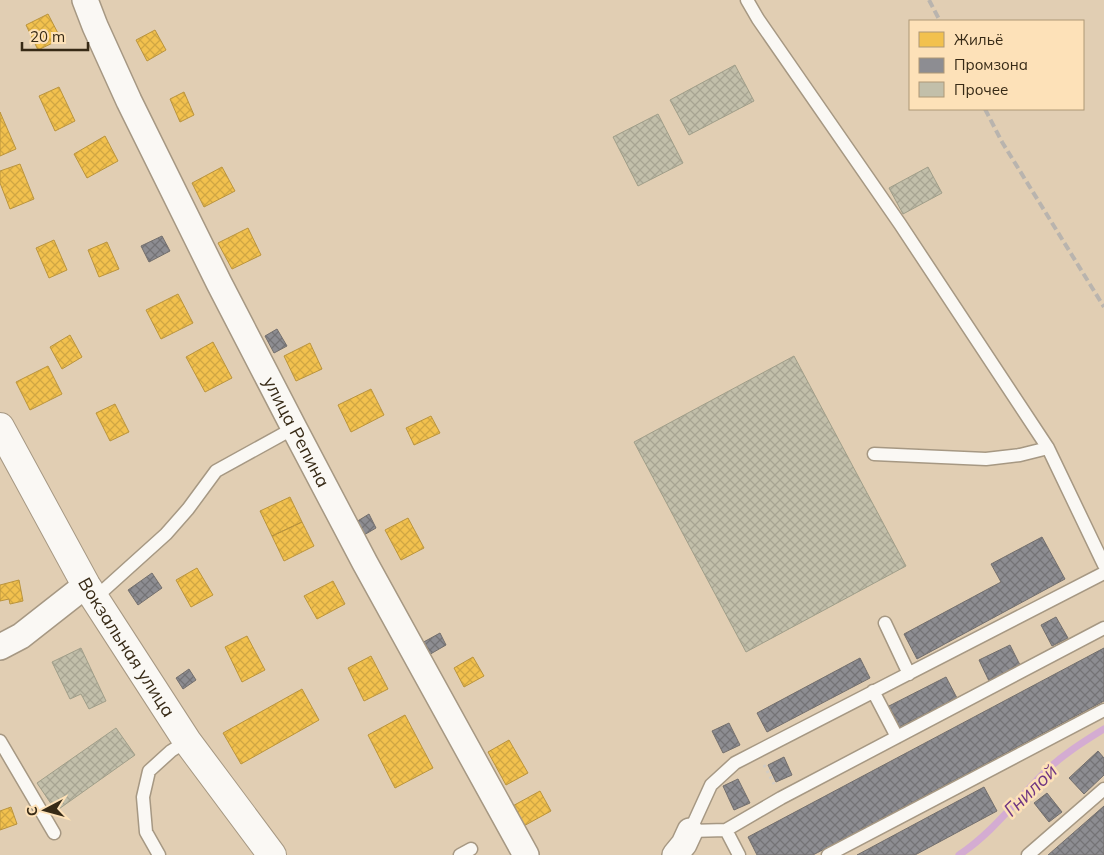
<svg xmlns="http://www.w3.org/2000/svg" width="1104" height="855" viewBox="0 0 1104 855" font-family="Mulish,sans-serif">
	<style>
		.homes { fill: url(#homes-cross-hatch); stroke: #ba943d }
		.industry { fill: url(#industry-cross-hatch); stroke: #736f6d }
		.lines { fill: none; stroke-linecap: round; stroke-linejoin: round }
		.stream { stroke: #d4acd2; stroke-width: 7 }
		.building { fill: url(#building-cross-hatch); stroke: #a09e89 }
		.service-casing { stroke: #a69883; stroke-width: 15 }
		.minor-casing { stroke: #a69883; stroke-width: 28 }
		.secondary-casing { stroke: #a69883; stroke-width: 30 }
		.path { stroke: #d2ccc4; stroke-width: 3; stroke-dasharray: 2.5 4; stroke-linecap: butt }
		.service { stroke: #faf8f4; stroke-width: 12 }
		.minor { stroke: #faf8f4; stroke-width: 25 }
		.secondary { stroke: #faf8f4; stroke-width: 28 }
		.rail { stroke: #b9b4ae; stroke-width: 4; stroke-dasharray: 8 4; stroke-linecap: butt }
		.labels { text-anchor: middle; stroke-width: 5; stroke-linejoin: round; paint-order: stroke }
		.street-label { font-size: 18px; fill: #372a16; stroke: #fde1b8 }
		.water-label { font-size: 19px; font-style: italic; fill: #703683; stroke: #fde1b8 }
	</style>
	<defs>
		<pattern id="homes-cross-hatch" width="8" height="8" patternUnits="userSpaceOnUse" patternTransform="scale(1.25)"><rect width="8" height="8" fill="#f2c14e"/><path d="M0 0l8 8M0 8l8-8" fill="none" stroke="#d0a643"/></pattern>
		<pattern id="industry-cross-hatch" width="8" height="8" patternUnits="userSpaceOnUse" patternTransform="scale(1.25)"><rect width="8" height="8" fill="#8d8d92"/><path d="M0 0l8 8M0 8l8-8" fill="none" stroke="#747376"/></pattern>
		<pattern id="building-cross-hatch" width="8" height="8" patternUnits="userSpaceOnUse" patternTransform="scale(1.25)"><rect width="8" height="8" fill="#c2bfaa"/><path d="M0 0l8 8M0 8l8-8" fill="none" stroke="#a7a492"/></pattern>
	</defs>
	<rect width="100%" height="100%" fill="#e1ceb3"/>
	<path class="homes" d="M48,14L61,39L38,50L26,25Z
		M155,30L166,50L147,61L136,40Z
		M59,87L75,121L55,131L39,96Z
		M184,92L194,115L180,122L170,99Z
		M0,112L16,149L0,156Z
		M105,136L118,161L87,178L74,154Z
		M20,164L34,199L10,209L0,183V171Z
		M222,167L235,191L204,207L192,183Z
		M248,228L261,255L232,269L218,243Z
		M54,240L67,270L49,278L36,248Z
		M107,242L119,269L99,277L88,250Z
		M178,294L193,323L161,339L146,310Z
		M70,335L82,357L62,369L50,347Z
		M213,342L232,378L205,392L186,357Z
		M310,343L322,369L296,381L284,356Z
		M48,366L62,394L30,410L16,382Z
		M371,389L384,415L351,432L338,405Z
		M115,404L129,432L110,441L96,413Z
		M431,416L440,433L414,445L406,428Z
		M290,497L302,522L272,536L260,511Z
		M408,518L424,548L401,560L385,530Z
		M302,522L314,546L284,561L272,536Z
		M197,568L213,595L191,607L176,580Z
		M19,580L23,601L10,604L9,599L0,601V585Z
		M333,581L345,604L317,619L304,596Z
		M247,636L265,670L242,682L225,647Z
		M371,656L388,689L364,701L348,668Z
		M473,657L484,676L464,687L454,668Z
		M302,689L319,720L241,764L223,733Z
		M405,715L433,768L395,788L368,735Z
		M509,740L528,773L506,785L488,752Z
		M540,791L551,811L520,828L509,808Z
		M11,807L17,824L0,830V811Z"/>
	<path class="industry" d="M162,236L170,251L149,262L141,246Z
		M277,329L287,346L274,353L265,336Z
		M369,514L376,528L364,535L356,522Z
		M1042,537L1065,579L917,659L904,634L1001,582L991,564Z
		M152,573L162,588L138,605L128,590Z
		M1056,617L1068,638L1052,646L1041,625Z
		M440,633L446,645L427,656L420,644Z
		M1010,645L1020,665L989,681L979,660Z
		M1104,648V701L813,855H757L748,837Z
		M860,658L870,678L767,732L757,713Z
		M189,669L196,680L183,689L176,678Z
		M946,677L957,698L899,727L889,706Z
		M729,723L740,745L723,753L712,731Z
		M1098,751L1104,758V775L1084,794L1069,778Z
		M784,757L792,775L776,782L768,765Z
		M738,779L750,803L734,810L723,786Z
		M984,787L997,811L915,855H857Z
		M1047,793L1062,812L1049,822L1034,803Z
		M1104,806V855H1048Z"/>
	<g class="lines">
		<path class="stream" d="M959,855C992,833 1014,803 1042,775C1059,757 1083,742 1104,729"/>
	</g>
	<path class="building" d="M735,65L754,101L689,135L670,100Z
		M658,114L683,163L638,186L613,137Z
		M928,167L942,193L903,214L889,188Z
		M794,356L906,566L746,652L634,442Z
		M81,648L106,701L89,709L81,694L70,699L52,662Z
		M116,728L135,755L56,811L37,783Z"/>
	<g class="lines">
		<g class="service-casing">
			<path id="service" d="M747,0L758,19L900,224L1048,448L1104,565
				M874,454L986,459L1020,455L1048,448
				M95,598L166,534L188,509L216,471L294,428
				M885,623L909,674
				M873,691L897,737
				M0,741L54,833
				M726,830L781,798L1104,628
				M159,855L146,832L143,797L149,771L171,751L187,741
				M460,855L471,849
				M739,855L726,830L690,831L711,785L735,763L1104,573
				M828,855L1104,710
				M1028,855L1104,789"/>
		</g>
		<g class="minor-casing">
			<g id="minor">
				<path id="s1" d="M85,0L95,26L129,101L219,283L294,428L365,563L526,855"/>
				<path d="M0,647L21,636L86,585"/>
				<path d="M675,855L684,844L690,831"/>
			</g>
		</g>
		<g class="secondary-casing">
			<g id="secondary">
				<path id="s2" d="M0,427L86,585L187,741L272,855"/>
			</g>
		</g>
		<path class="path" d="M764,765L774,784"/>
		<use href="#service" class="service"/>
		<use href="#minor" class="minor"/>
		<use href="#secondary" class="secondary"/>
		<path class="rail" d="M929,0L940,21
			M985,109L1002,142L1104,307"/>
	</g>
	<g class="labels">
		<g class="street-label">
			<text dy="6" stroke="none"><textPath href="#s1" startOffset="481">улица Репина</textPath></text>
			<text dy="6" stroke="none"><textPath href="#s2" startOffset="254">Вокзальная улица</textPath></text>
		</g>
		<g class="water-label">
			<text transform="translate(1030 790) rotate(-44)" y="7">Гнилой</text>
		</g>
	</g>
	<rect x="909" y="20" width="175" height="90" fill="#fde1b8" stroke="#ae9877"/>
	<rect x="919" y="32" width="25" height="15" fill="#f2c14e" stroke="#ae9877"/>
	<text x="954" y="45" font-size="15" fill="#372a16">Жильё</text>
	<rect x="919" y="58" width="25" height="15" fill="#8d8d92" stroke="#ae9877"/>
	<text x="954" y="70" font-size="15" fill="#372a16">Промзона</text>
	<rect x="919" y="82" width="25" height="15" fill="#c2bfaa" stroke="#ae9877"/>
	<text x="954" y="95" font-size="15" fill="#372a16">Прочее</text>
	<g transform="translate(45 810) rotate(264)" stroke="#fde1b8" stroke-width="4" paint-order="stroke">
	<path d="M0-4L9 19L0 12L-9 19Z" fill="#372a16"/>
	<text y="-8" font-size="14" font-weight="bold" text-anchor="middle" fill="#372a16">С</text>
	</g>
	<path d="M22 42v8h66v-8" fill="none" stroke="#372a16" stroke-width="2.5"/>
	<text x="30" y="42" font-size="15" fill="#372a16" stroke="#fde1b8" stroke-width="4" paint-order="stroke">20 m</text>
</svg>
